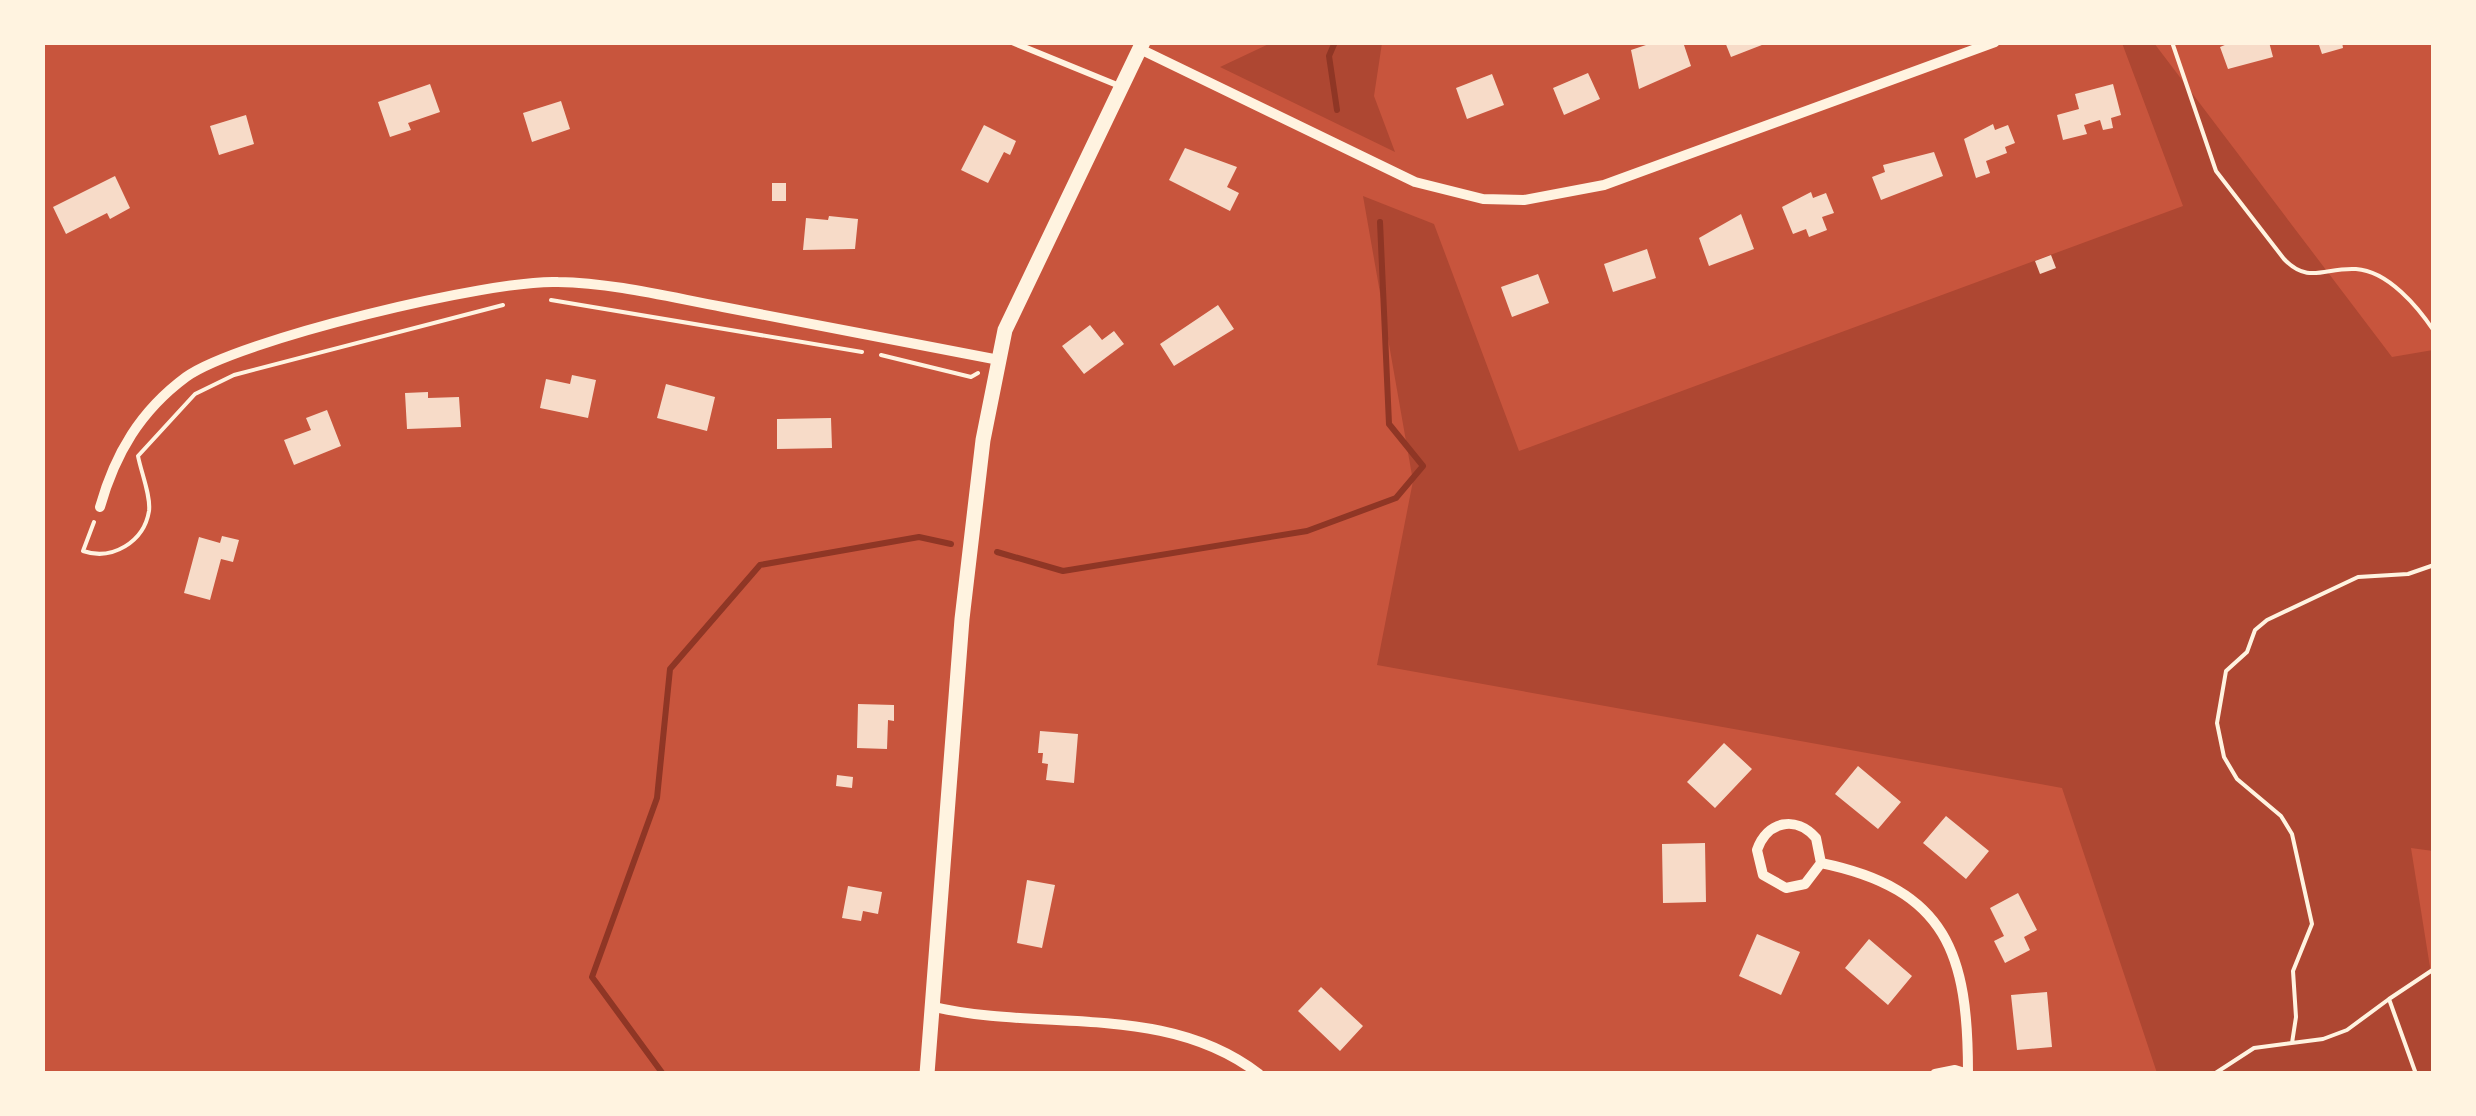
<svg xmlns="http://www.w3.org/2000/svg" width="2476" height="1116" viewBox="0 0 2476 1116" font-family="'Alegreya Sans',sans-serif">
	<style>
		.green { fill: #ae4732 }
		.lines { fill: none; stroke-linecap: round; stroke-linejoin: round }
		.stream { stroke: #8f3625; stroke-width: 6 }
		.building { fill: #f7dbc8 }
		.path { stroke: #fff3e0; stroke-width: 4 }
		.service { stroke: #fff3e0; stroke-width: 6 }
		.minor { stroke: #fff3e0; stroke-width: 10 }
		.tertiary { stroke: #fff3e0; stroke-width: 15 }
	</style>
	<rect width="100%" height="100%" fill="#c8553d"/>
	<path class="green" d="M1273,42L1382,43L1374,96L1395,152L1220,67Z
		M2122,43H2154L2392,357L2433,350V851L2411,848L2433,986V1073H2157L2062,788L1377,665L1413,481L1363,196L1434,224L1519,451L2183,206Z"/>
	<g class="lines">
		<path class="stream" d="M1335,42L1329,56L1337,110
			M997,552L1063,571L1307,531L1396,498L1423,466L1389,424L1380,222
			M663,1074L592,977L657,798L670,669L760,565L919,537L951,544"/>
	</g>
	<path class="building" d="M1655,42H1683L1691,66L1639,89L1631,50Z
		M1725,42H1767V43L1731,57Z
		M2232,42H2269L2273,57L2228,69L2220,47Z
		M2318,42H2342L2343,48L2322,54Z
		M1588,73L1600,99L1564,115L1553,88Z
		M1492,74L1504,105L1467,119L1456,88Z
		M430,84L440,112L408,123L411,130L390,137L378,102Z
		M2113,84L2121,115L2111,118L2113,128L2103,130L2100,120L2084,125L2087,134L2063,140L2057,115L2079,109L2075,94Z
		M561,101L570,129L532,142L523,113Z
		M246,115L254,144L219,155L210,126Z
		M1993,124L1995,130L2008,125L2015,143L2005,147L2007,153L1986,161L1990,173L1976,178L1964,139Z
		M984,125L1016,141L1010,155L1004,152L988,183L961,170Z
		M1185,148L1237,167L1227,187L1239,193L1230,211L1169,180Z
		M1934,152L1943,176L1881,200L1872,177L1885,172L1883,165Z
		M115,176L130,208L110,219L107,213L66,234L53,207Z
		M772,183H786V201H772Z
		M1811,192L1813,198L1826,193L1834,213L1822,217L1827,230L1809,237L1806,229L1793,234L1782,207Z
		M1741,214L1754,249L1709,266L1699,238Z
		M829,216L858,219L855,249L803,250L806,218L828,220Z
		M1647,249L1656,278L1613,292L1604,264Z
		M2051,255L2056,268L2040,274L2035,261Z
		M1538,274L1549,303L1512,317L1501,287Z
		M1218,305L1234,329L1174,366L1160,344Z
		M1090,325L1102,340L1114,331L1124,344L1084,374L1062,346Z
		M572,375L596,380L588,418L540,408L546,379L570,384Z
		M666,384L715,397L707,431L657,418Z
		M428,392V398L459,397L461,427L407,429L405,393Z
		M327,410L341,446L294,465L284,440L311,430L306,418Z
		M831,418L832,448L777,449V419Z
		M222,536L239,540L233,562L221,559L210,600L184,593L199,537L220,543Z
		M858,704L894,705V721L888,720L887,749L857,748Z
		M1040,731L1078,734L1074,783L1046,780L1048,764L1042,763L1043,753H1038Z
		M1724,743L1752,769L1715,808L1687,782Z
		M1858,766L1901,802L1878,829L1835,794Z
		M837,775L853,777L852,788L836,786Z
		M1946,816L1989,851L1966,879L1923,843Z
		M1705,843L1706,902L1663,903L1662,844Z
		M1027,880L1055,885L1042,948L1017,943Z
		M848,886L882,892L878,914L863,911L861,921L842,918Z
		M2018,893L2037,930L2024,937L2030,950L2005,963L1994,941L2004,936L1990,908Z
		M1757,934L1800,952L1781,995L1739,976Z
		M1869,939L1912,976L1888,1005L1845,968Z
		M1321,987L1363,1026L1340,1051L1298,1011Z
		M2047,992L2052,1047L2017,1050L2011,995Z"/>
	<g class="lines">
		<path class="path" d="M2172,42L2216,171L2284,259C2309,285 2325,267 2356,269C2388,271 2418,307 2434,331
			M551,300L862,352
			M881,355L971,377L978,373
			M94,522L83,551C112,561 144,542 149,511C151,496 141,472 138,456L195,394L234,375L503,305
			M2292,1043L2296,1017L2293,971L2312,924L2292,834L2281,816L2237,779L2224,757L2217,723L2226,671L2247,652L2255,630L2267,620L2358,577L2408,574L2434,565
			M2214,1074L2254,1048L2323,1039L2347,1030L2389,999
			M2416,1074L2389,999L2434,969"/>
		<path class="service" d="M1012,42L1122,87"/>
		<path class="minor" d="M1140,49L1415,182L1483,199L1524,200L1604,185L1995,42
			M100,507C115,454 140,411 186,377C237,340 492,279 558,282C614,283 669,297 723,307C815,324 907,343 999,360
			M1821,863L1805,884L1786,888L1763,875L1757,850C1767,821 1796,815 1816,838L1821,863C1948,889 1968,955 1968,1073
			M930,1006C1041,1033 1164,1001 1259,1074
			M1935,1074L1955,1070L1968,1074"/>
		<path class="tertiary" d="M927,1074L962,619L983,440L1005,330L1143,42"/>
	</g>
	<rect width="2476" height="1116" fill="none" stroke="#fff3e0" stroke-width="90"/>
</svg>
